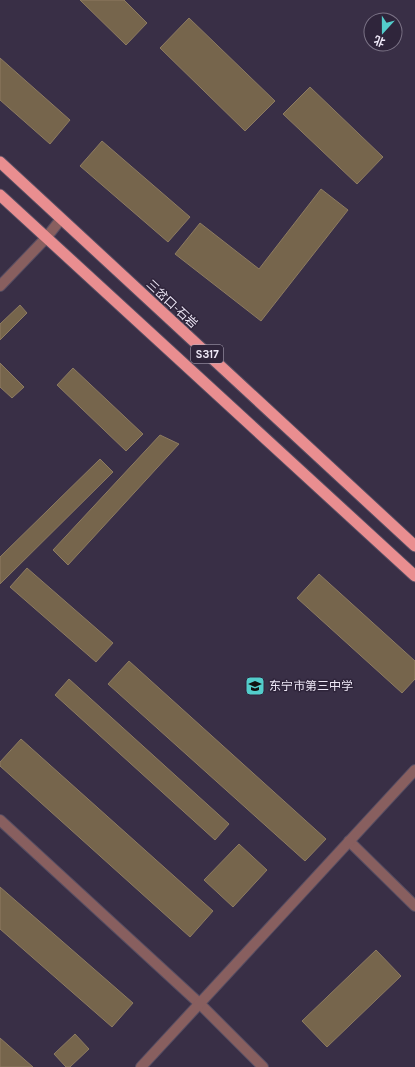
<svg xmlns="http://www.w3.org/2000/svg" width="415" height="1067" viewBox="0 0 415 1067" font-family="Karla,'Noto Sans SC',sans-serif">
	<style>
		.building { fill: #76654c; stroke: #8d7b61 }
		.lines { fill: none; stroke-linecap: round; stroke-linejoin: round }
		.minor-casing { stroke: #564d62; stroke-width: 12 }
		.tertiary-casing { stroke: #564d62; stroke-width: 12 }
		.trunk-casing { stroke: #564d62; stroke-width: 13 }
		.minor { stroke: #885f5f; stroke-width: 10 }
		.tertiary { stroke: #885f5f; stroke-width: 10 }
		.trunk { stroke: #e98e90; stroke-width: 11 }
		.labels { text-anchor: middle; stroke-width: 3; stroke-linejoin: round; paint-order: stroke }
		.shield { fill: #2f253b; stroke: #b5aebf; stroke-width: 1 }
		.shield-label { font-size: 11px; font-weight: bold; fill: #eee8f7 }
		.street-label { font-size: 12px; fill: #eee8f7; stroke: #2f253b }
		.poi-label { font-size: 12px; fill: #eee8f7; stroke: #2f253b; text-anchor: start }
	</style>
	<rect width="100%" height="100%" fill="#392f46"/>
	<path class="building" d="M80,0H124L147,23L126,45Z
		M189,18L275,101L245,131L160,48Z
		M0,58L70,120L50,144L0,100Z
		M310,87L383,157L357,184L283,114Z
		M102,141L190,217L168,242L80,166Z
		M321,189L348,210L261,321L175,254L200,223L259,269Z
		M20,305L27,313L0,340V324Z
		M0,363L24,387L12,398L0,387Z
		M73,368L143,434L126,451L57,385Z
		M160,435L179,444L68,565L53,550Z
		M100,459L113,472L0,584V557Z
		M27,568L113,643L96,662L10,587Z
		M319,574L415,661V679L402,693L297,598Z
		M129,661L326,839L305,861L108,684Z
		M69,679L229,824L215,840L55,695Z
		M21,739L213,911L190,937L0,766V762Z
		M239,844L267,870L233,907L204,880Z
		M0,887L133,1003L112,1027L0,929Z
		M376,950L401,976L327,1047L302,1021Z
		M75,1034L89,1049L70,1067H66L54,1054Z
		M0,1038L33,1067H0Z"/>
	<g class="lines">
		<g class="minor-casing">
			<path id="minor" d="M0,286L46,238L61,219
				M0,820L199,1003L263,1067
				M349,841L415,906"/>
		</g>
		<g class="tertiary-casing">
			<path id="tertiary" d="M141,1067L415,770"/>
		</g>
		<g class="trunk-casing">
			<path id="trunk" d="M0,162L415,546
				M0,195L415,576"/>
		</g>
		<use href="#minor" class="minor"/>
		<use href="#tertiary" class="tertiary"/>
		<use href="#trunk" class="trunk"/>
	</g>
	<defs>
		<g id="school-square" transform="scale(1)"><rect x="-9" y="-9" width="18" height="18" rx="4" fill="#53cdcb" stroke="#2f253b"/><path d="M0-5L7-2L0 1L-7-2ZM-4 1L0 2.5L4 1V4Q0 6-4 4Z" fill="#111"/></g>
	</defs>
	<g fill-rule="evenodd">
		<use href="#school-square" x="255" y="686"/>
	</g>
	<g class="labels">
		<rect class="shield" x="191" y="345" width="32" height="18" rx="3"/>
		<g class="shield-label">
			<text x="207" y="358">S317</text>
		</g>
		<g class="street-label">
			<text transform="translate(172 304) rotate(43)" y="4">三岔口-石岩</text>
		</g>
		<g class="poi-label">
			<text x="269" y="690">东宁市第三中学</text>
		</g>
	</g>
	<g transform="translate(383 32) rotate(201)"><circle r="19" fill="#2f253b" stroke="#7b7386"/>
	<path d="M0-3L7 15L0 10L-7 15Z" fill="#53cdcb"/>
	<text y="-6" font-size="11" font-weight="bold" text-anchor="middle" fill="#eee8f7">北</text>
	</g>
</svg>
